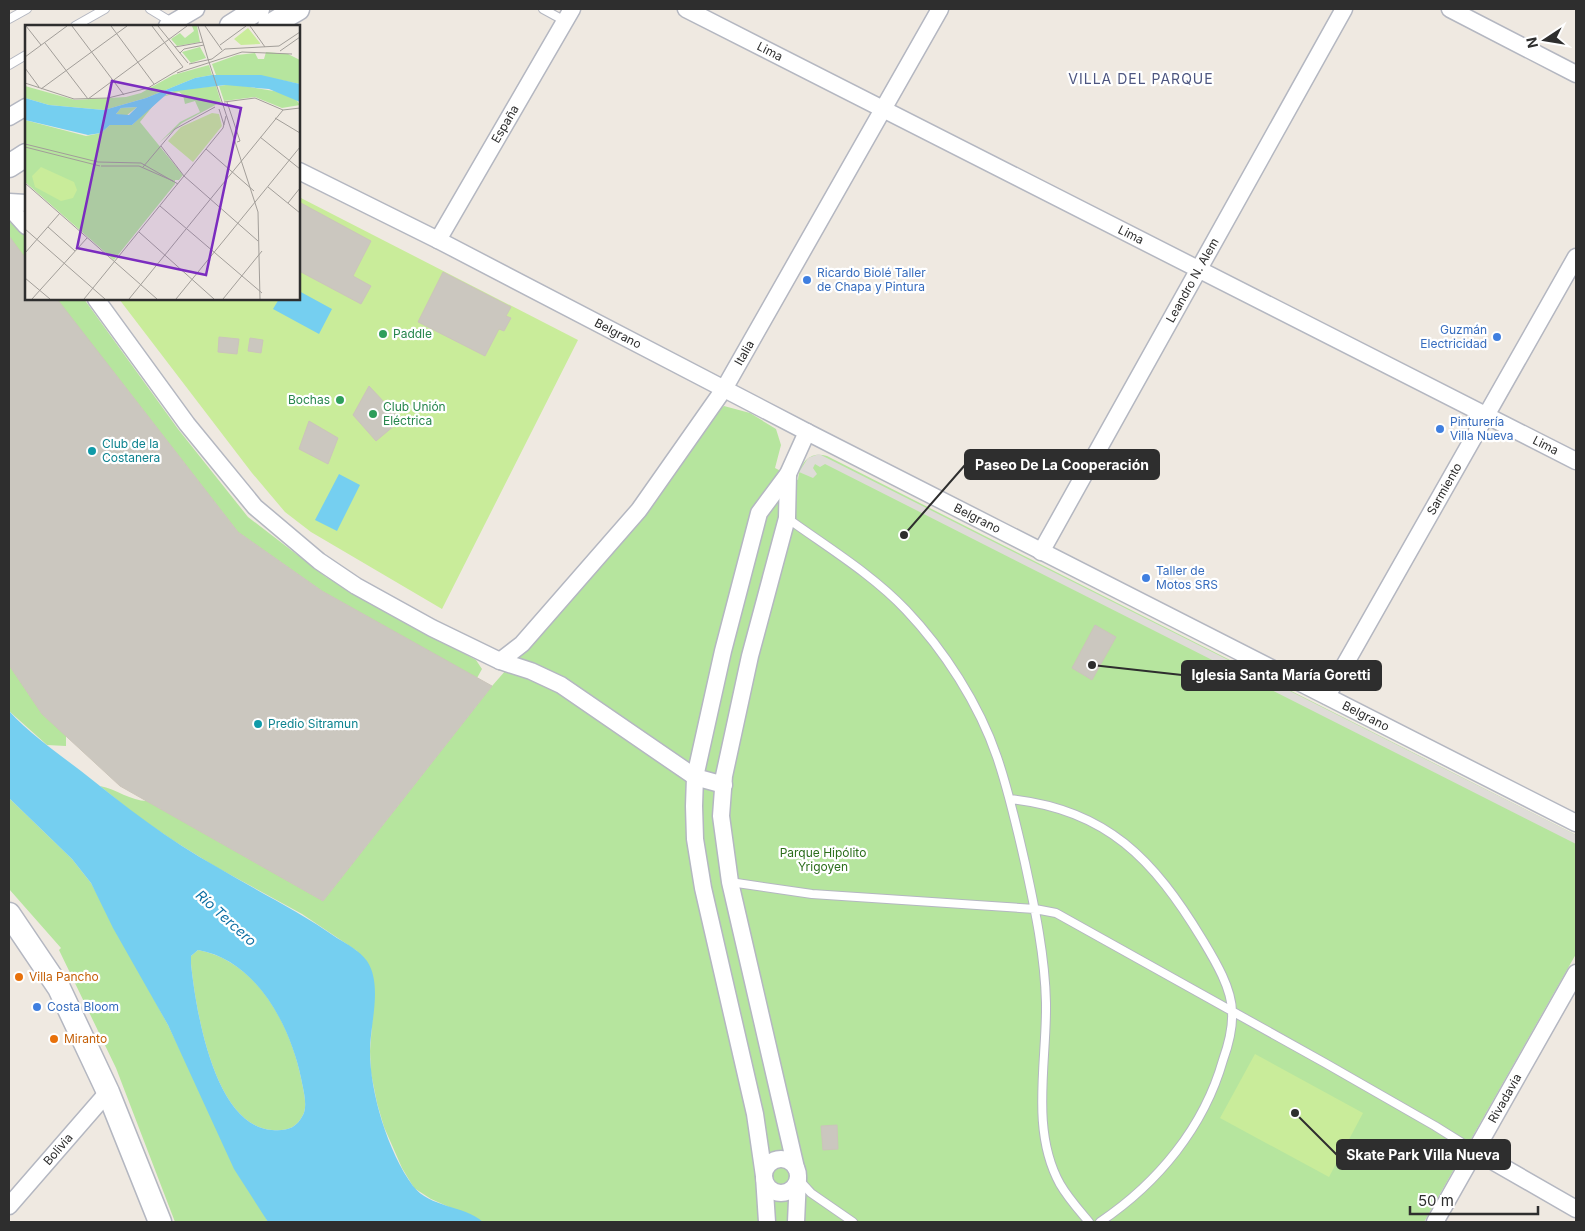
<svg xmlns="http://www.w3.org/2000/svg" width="1585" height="1231" viewBox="0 0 1585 1231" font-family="Inter,sans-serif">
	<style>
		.green { fill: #b6e59e }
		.pitch { fill: #c9ec9a }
		.plaza { fill: #dfdcd8 }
		.water { fill: #75cff0; fill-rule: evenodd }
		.building { fill: #cbc7bf; stroke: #cbc5ba }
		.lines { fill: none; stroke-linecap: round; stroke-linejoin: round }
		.lane-casing { stroke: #b4b7c1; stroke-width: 10 }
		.street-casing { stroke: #b4b7c1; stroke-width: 19 }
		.secondary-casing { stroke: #b4b7c1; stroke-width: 25 }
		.lane { stroke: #fff; stroke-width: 8 }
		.street { stroke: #fff; stroke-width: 16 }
		.secondary { stroke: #fff; stroke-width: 22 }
		.shop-dot { fill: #3f7fe0; stroke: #fff; stroke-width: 2 }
		.leisure-dot { fill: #2e9e5b; stroke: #fff; stroke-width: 2 }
		.culture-dot { fill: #0f9aa8; stroke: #fff; stroke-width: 2 }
		.food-dot { fill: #e8710a; stroke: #fff; stroke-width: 2 }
		.labels { text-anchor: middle; stroke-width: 4.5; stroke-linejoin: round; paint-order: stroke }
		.street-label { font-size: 12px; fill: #2e2e2e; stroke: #fff }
		.shop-label { font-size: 12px; fill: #366cbe; stroke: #fff; text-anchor: start }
		.leisure-label { font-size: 12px; fill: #27864d; stroke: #fff; text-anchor: start }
		.culture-label { font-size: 12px; fill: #0d838f; stroke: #fff; text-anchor: start }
		.park-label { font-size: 12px; fill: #2c6e1b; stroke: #fff }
		.food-label { font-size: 12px; fill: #c56008; stroke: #fff; text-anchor: start }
		.neighbourhood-label { font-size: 14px; letter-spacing: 1px; fill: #4d5680; stroke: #fff }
		.water-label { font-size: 14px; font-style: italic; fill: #0d6fa3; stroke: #fff }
		.inset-road { fill: none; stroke: #a29e99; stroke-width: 1 }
		.view { fill: #7b2cbf; fill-opacity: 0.15; stroke: #7b2cbf; stroke-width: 2.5 }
		.inset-edge { fill: none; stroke: #2e2e2e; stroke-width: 2.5 }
		.leader { fill: none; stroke: #2e2e2e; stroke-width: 2 }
		.callout-dot { fill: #2e2e2e; stroke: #fff; stroke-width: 2 }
		.callout { fill: #2e2e2e; stroke: #2e2e2e; stroke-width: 2 }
		.callout-label { font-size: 14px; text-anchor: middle; font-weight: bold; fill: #fff }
	</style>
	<rect width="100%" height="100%" fill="#efe9e1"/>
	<path class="green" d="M9,219L26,235V299H84L178,429L248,517L326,577L476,660L482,669L477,678L322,591L238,532L112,370L82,383L29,553L9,561Z
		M724,406L750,413L776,429L781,445L775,468L798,480C800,463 809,451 827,456L1576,835V954L1424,1222H483L431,1199L414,1188L402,1168L384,1127L377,1103L371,1073L370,1051L374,997L357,951L302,914L216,867L174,841L137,816L100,786C116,789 131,801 147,801L323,901L492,686L641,517L715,413Z
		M9,665L42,714L66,735V746L47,745L9,711Z
		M9,798L72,859L91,883L168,1025L202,1095L268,1222H175L116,1068L59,950L61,948L9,889Z
		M198,950C257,961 290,1024 301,1078C303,1089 308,1105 303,1115C296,1129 286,1131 272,1130C214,1126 196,1010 191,964V956Z"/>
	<path class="pitch" d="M299,197L578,340L442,609L311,532L285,512L252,473L119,299H299Z
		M1255,1054L1363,1113L1329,1177L1220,1118Z"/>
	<path class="plaza" d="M819,454L1576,835V844L825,464L820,467L815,464L813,468L817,474L813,478L799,472L808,458Z"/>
	<path class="water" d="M299,291L332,309L319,334L273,309L279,299H299Z
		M339,474L360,485L337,531L315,520Z
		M9,711C30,734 56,752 81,771C125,806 168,840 217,867C257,891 299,911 337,938C347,944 360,951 367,961C383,985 370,1024 370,1051C370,1093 388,1152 413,1186C430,1208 464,1205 483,1222H268L234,1169L168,1025L113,928L91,883L72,859L9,798ZM198,950C256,960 290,1025 301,1078C303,1089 308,1105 303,1115C296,1129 286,1131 272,1130C214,1126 196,1010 191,964V956Z"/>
	<path class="building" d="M299,202L371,241L353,276L371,286L361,304L299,271Z
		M9,236L26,259V299H57L238,532L322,591L492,686L323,901L120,786L42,714L9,665Z
		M443,272L511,307L506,316L511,318L504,331L499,329L485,356L418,322Z
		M219,337L239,339L237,354L218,352Z
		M250,338L263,340L261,353L248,351Z
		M369,386L401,420L376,441L353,415Z
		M309,421L338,438L328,464L299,449Z
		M1095,625L1116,637L1092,680L1072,668Z
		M837,1125L838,1149L823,1150L821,1126Z"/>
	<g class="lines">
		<g class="lane-casing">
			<path id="lane" d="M150,9L173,23
				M543,9L565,21
				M9,19L27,9
				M75,26L105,9
				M9,65L26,55
				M787,518C827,547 872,574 906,610C944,650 979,704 997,757C1009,792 1017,828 1025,863C1035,909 1045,956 1046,1003C1047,1062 1030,1130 1060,1184C1068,1198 1079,1210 1089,1222
				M1010,799C1107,809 1154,860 1202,939C1214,959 1232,988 1232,1012C1233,1028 1228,1046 1223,1060C1204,1127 1158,1183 1100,1222
				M730,882L812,894L1035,909L1056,913L1325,1063L1435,1126L1475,1151
				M800,1181L811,1193L853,1222"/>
		</g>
		<g class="street-casing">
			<g id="street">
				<path id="s1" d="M686,9L1576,461"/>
				<path d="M1450,9L1576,74"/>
				<path d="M167,26L196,9"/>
				<path d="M9,117L26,107"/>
				<path id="s2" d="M299,171L438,240L807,432L1576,823"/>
				<path d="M9,202L26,203"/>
				<path d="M9,207L26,226"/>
				<path id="s3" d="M438,240L572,9"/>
				<path d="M96,299L187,424L255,507L319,561L356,586L432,628L500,661L531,671L561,685L695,777L724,785"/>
				<path d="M788,474L787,518L750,656L724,776L721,816L730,882L796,1168"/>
				<path id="s4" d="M1041,552L1344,9"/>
				<path id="s5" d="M500,661L522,644L639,510L724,389L940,9"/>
				<path id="s6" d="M1327,696L1576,257"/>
				<path d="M1475,1151L1576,1209"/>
				<circle cx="781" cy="1176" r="17"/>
				<path id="s7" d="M9,1206L108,1092"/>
				<path d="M767,1222L764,1176L755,1114L703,888L695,839L694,806L695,777L723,651L759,513L788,474L807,432"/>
				<path d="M796,1222L798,1178"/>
				<path id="s8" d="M1435,1222L1576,973"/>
			</g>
		</g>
		<g class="secondary-casing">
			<path id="secondary" d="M231,26L258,9
				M269,26L298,9
				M9,166L26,155
				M9,914L59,988L108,1092L160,1222"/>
		</g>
		<use href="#lane" class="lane"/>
		<use href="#street" class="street"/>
		<use href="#secondary" class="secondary"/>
	</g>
	<g class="shop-dot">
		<circle cx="807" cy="280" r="5"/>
		<circle cx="1497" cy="337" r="5"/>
		<circle cx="1440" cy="429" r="5"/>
		<circle cx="1146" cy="578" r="5"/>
		<circle cx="37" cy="1007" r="5"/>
	</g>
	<g class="leisure-dot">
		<circle cx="383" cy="334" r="5"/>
		<circle cx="340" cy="400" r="5"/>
		<circle cx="373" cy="414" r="5"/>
	</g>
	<g class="culture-dot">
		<circle cx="92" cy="451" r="5"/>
		<circle cx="258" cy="724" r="5"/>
	</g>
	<g class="food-dot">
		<circle cx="19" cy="977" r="5"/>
		<circle cx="54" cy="1039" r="5"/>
	</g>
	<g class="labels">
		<g class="street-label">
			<text dy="4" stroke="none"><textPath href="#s1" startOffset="94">Lima</textPath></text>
			<text dy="4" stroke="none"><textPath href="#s3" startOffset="134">España</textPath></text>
			<text dy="4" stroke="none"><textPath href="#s1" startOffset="499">Lima</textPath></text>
			<text dy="4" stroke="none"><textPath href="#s4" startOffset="311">Leandro N. Alem</textPath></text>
			<text dy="4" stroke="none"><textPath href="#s2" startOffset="358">Belgrano</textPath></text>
			<text dy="4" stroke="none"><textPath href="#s5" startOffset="395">Italia</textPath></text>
			<text dy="4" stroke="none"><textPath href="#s1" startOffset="964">Lima</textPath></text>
			<text dy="4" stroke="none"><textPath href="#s6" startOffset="238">Sarmiento</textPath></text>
			<text dy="4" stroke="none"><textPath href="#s2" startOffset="762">Belgrano</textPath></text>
			<text dy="4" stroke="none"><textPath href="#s2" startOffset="1198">Belgrano</textPath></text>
			<text dy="4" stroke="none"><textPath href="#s8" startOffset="142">Rivadavia</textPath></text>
			<text dy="4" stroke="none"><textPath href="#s7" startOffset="75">Bolivia</textPath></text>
		</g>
		<g class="shop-label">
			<text x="817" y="277">Ricardo Biolé Taller<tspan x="817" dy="14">de Chapa y Pintura</tspan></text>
			<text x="1487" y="334" text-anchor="end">Guzmán<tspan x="1487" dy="14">Electricidad</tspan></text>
			<text x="1450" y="426">Pinturería<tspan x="1450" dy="14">Villa Nueva</tspan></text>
			<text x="1156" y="575">Taller de<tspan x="1156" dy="14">Motos SRS</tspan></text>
			<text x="47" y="1011">Costa Bloom</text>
		</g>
		<g class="leisure-label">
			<text x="393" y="338">Paddle</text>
			<text x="330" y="404" text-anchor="end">Bochas</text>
			<text x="383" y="411">Club Unión<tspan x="383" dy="14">Eléctrica</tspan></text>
		</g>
		<g class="culture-label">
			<text x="102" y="448">Club de la<tspan x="102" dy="14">Costanera</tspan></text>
			<text x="268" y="728">Predio Sitramun</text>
		</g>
		<g class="park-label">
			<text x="823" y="857">Parque Hipólito<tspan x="823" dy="14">Yrigoyen</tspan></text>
		</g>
		<g class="food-label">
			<text x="29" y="981">Villa Pancho</text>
			<text x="64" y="1043">Miranto</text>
		</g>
		<g class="neighbourhood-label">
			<text x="1141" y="84">VILLA DEL PARQUE</text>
		</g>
		<g class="water-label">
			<text transform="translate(226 918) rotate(42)" y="5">Río Tercero</text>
		</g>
	</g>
	<g transform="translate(25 25)">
		<rect width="275" height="275" fill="#efe9e1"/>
		<path d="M167,1H172L175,17L152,21L146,14L155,8L160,13L169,6ZM175,22L181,33L166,38L157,27ZM241,27L263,29L275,35V59L236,51L191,50L187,39L212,30L230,28L233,34H239ZM184,40L187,50L170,53L121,73L79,85L24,80L0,73V61L50,75L101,72L116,68L148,50ZM207,59L255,67L270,73L275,80L257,83L230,72L199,76L194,61ZM191,61L196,77L157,98L134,118L155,97L175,87L170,76L160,79L158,70L154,67L137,72L151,65ZM132,76L115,97L158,150L154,155H150V159L89,235L0,157V95L61,111L76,108L85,100H107ZM112,82L101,91L91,89L96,83Z" fill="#b6e59e"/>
		<path d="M223,3L235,18V19L216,20L209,14ZM187,88L194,89L197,101L168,137L143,116L156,102ZM16,142L49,157L52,165L48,173L36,176L10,162L7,151Z" fill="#c9ec9a"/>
		<path d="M187,50H236L275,59V77L244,64L200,60L144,67L107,100H85L76,108L63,110L0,95V73L24,80L79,85L121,73L170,53ZM112,82L104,90L91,89L96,83Z" fill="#75cff0" fill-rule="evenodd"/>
		<path class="inset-road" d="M1,1L16,20M47,1L99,70M86,1L129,59M127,1L158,42M133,1L163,38M173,1L183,34M180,1L197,25M225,1L240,22M20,18L63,74L162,1M195,20L221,1M150,22L178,17M255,26L275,12M155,28L159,24L179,20M0,32L42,1M183,34L233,187L235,274M164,39L187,34L200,24L254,21L275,7M0,43L14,62M152,48L217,27L267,29M0,58L49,74L83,73L123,63L158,42M16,64L102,1M199,77L230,73L258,85L275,83M202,77L215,116L212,117M194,84L199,100M250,93L275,108M235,112L275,144M0,119L73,137L116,138L153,159M136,121L159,151L233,216M0,122L75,141M181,124L229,166M76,141H114L148,156M118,142L150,104L190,82M0,158L132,274M243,162L275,188M263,178L275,163M135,181L237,268M23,202L50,226M0,204L80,274M114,207L189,274M0,228L35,188M0,253L25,274M7,274L62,213M59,274L198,103L201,91M104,274L258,85M151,274L275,122M198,274L237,226"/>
		<path class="view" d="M87,56L216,83L181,250L52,223Z"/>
		<rect width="275" height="275" class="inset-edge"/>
	</g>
	<path class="leader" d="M904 535L965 465M1092 665L1182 675M1295 1113L1337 1155"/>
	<g class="callout-dot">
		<circle cx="904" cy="535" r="5"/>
		<circle cx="1092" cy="665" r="5"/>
		<circle cx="1295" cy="1113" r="5"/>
	</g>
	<g class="callout">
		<rect x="965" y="450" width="194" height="29" rx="5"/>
		<rect x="1182" y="661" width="199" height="29" rx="5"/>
		<rect x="1337" y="1140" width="173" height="29" rx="5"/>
	</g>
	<g class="callout-label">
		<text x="1062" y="470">Paseo De La Cooperación</text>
		<text x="1281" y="680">Iglesia Santa María Goretti</text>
		<text x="1423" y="1160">Skate Park Villa Nueva</text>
	</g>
	<rect width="1585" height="1231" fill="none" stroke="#2e2e2e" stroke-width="20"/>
	<g transform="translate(1545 40) rotate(258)" stroke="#ffffff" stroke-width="4" paint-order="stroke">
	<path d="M0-4L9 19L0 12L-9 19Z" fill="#2e2e2e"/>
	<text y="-8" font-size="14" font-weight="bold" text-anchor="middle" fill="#2e2e2e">N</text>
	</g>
	<path d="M1410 1206v8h128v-8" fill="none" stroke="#2e2e2e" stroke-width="2.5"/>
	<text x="1418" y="1206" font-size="15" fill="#2e2e2e" stroke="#ffffff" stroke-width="4" paint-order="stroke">50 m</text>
</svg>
